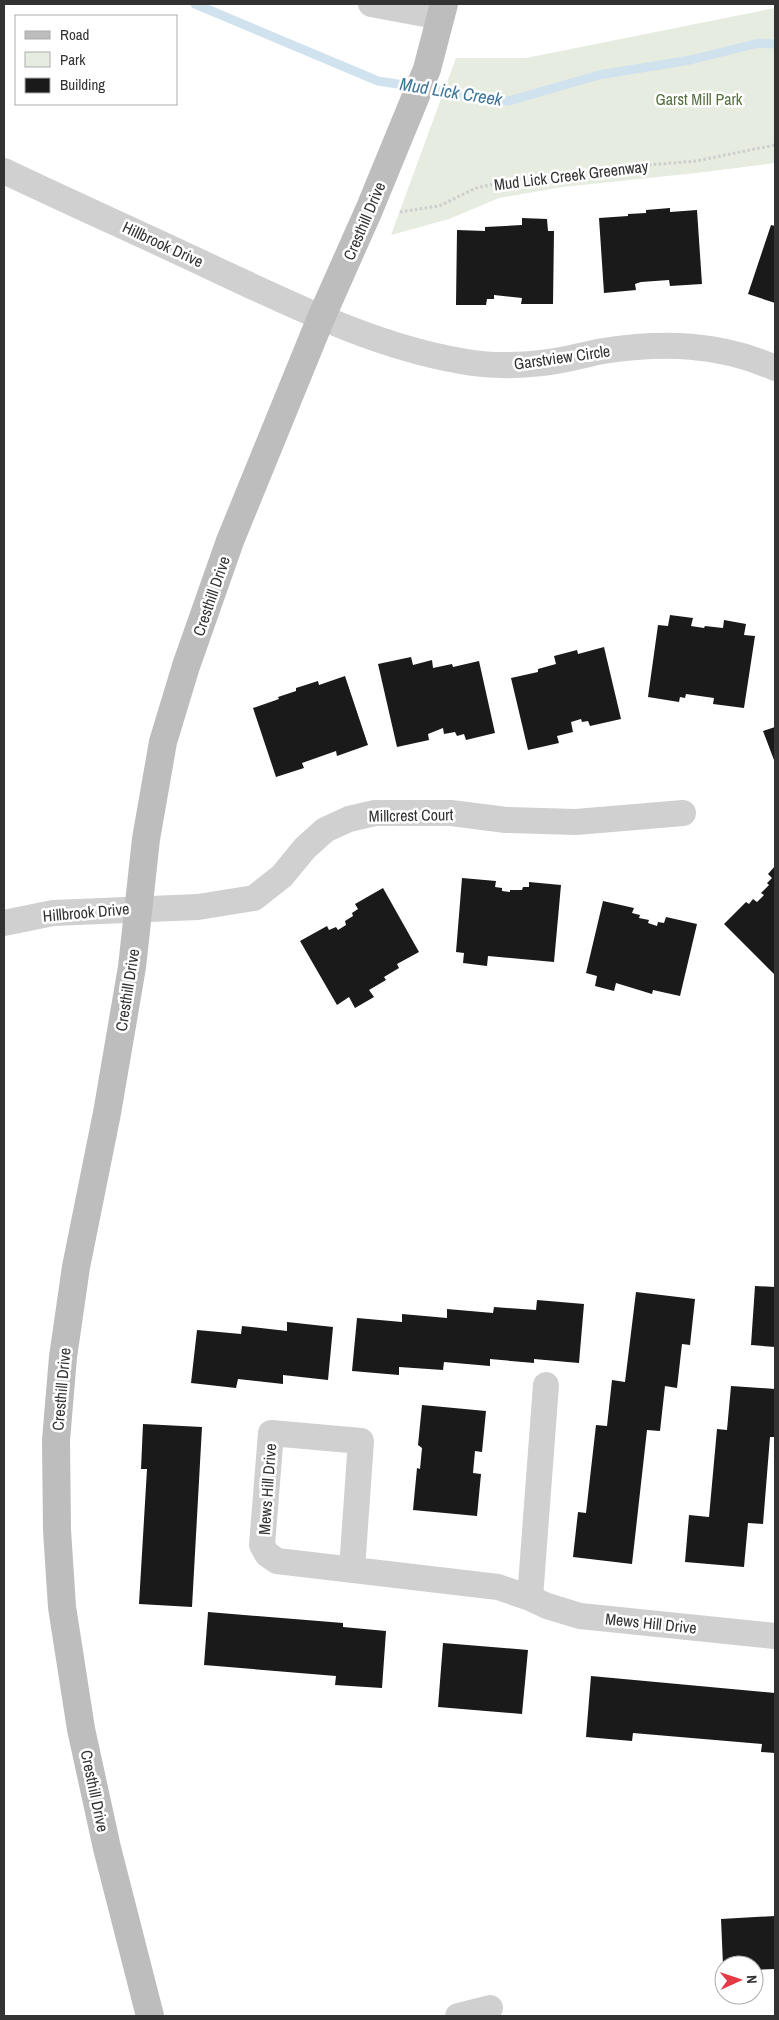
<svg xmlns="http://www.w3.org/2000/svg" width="779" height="2020" viewBox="0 0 779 2020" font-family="'Archivo Narrow',sans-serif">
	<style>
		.green { fill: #e6ecdf }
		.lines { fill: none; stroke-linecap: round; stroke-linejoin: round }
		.stream { stroke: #cfe2ee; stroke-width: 9 }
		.building { fill: #1a1a1a }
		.path { stroke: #cdcdcd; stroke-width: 3; stroke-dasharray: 2.5 2.5; stroke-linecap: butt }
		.street { stroke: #d0d0d0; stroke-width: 26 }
		.secondary { stroke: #bdbdbd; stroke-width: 28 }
		.labels { text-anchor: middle; stroke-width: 5; stroke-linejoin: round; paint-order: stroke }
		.park-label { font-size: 16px; fill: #56703f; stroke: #fff }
		.street-label { font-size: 16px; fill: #333; stroke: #fff }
		.water-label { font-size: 18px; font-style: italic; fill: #3f7597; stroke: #fff }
	</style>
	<rect width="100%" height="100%" fill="#fff"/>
	<path class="green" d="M775,8V163L696,173L563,187L499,198L449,219L391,235L456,58H526Z"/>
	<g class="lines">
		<path class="stream" d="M195,4L378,81L509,101L599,75L690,60L759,43L775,44"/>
	</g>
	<path class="building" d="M670,208V212L697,210L702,284L670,286L669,280L641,282L635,284L636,290L604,293L599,218L628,216V214L646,213V210Z
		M522,218L547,219L548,231H554L553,304H521L522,298L494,295V299H487L486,305H456L457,230L485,231V227L522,225Z
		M771,225L775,226V303L748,294Z
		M670,615L693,618L691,626L704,628L705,626L723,628L724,620L746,624L744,635L755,636L744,708L713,704L714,698L686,694L685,698L680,697L679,702L648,697L658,625L668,626Z
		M604,647L621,719L590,726L588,721L582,722L581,719L571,722L573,732L557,736L559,743L528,750L511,678L538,672V669L556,664L554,656L577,650L578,654Z
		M411,657L413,665L432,660L433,668L452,664L453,667L479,661L495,733L466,740L464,734L457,736L455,732L444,734L443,728L428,734L429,740L397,747L378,664Z
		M345,676L368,745L337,756L336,751L302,763L304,768L276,777L253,708L279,699L278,697L296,691V688L318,681L319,685Z
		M775,727V760H774L763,731Z
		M775,866V975L724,924L746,902L749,904L753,899L757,902L764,895L761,893L769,885L767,883L772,878L768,874Z
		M462,878L496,881L495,887L502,888V891L510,892V890H522L523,887H529V882L561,885L554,962L488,956L487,966L463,963L464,953L456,952Z
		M383,888L419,952L397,964L399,968L384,977L386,980L369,990L374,997L355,1008L349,997L337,1005L300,941L327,926L329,930L336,927L338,930L346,925L345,921L353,916L352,913L358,909L355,904Z
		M603,901L634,908L632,913L640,915L639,918L649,920L648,923L657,926L658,922L664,923L666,917L697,924L680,996L653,990L652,994L616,983L614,991L595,986L597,976L586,973Z
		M755,1286L775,1287V1347L751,1345Z
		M636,1292L695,1299L690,1345L682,1344L677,1388L665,1386L660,1431L647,1430L632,1564L573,1557L578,1512L586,1513L596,1425L607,1426L612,1380L625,1382Z
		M537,1300L584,1304L579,1363L534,1359V1363L490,1359V1366L444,1362L443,1370L399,1367V1375L352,1371L357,1318L402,1322V1314L447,1318V1309L493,1313L494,1307L536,1310Z
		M287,1322L333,1327L328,1380L283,1375V1384L238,1379L236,1388L191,1383L197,1330L241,1334L242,1326L287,1331Z
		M731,1386L775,1389V1437H770L763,1524L748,1523L744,1567L685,1562L689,1515L709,1517L717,1429L727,1430Z
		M422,1405L486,1411L482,1452L475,1451L473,1473L481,1474L477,1516L413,1510L417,1468L420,1469L422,1448L418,1445Z
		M143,1424L202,1427L192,1607L139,1604L147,1469H141Z
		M208,1612L343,1623V1627L386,1631L382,1688L335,1685L336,1676L204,1665Z
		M443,1643L528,1650L522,1714L438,1707Z
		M591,1676L775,1693V1753L761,1752L762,1744L633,1733L632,1741L586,1737Z
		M775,1916V1969L754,1970V1965H723L721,1919Z"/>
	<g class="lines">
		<path class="path" d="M400,212L439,206L476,188L508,181L613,168L696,161L775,145"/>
		<path class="street" d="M371,4L441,17
			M4,171C75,205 148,237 219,271C297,307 375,346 461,361C487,366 516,366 542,363C563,361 582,355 603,351C663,342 719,343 775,368
			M4,923L53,913L198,907L254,898L282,876L305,848L325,830L349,819L375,813H451L506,820L576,822L683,813
			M352,1569L361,1441L271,1433L262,1545L267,1554L277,1561L498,1587L530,1598L547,1606L580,1616L775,1636
			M530,1598L546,1385
			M458,2016L490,2008"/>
		<path class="secondary" d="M150,2016L107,1848L81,1729L62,1607L57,1530L56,1440L63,1357L76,1267L107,1113L132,967L146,839L163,742L186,666L230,541L321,318L369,210L427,69L444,4"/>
	</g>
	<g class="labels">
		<g class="park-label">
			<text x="699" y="105">Garst Mill Park</text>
		</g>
		<g class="street-label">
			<text transform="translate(571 175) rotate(-7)" y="6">Mud Lick Creek Greenway</text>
			<text transform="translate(364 221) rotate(-67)" y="6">Cresthill Drive</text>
			<text transform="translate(163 244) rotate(25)" y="6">Hillbrook Drive</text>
			<text transform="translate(562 357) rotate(-8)" y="6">Garstview Circle</text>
			<text transform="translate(211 596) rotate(-71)" y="6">Cresthill Drive</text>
			<text transform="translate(411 815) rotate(-1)" y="6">Millcrest Court</text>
			<text transform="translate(86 912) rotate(-5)" y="6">Hillbrook Drive</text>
			<text transform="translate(127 990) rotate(-81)" y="6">Cresthill Drive</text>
			<text transform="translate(61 1389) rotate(-85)" y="6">Cresthill Drive</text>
			<text transform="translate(267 1489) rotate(-86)" y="6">Mews Hill Drive</text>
			<text transform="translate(651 1623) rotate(6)" y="6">Mews Hill Drive</text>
			<text transform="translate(95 1791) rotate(78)" y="6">Cresthill Drive</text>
		</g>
		<g class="water-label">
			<text transform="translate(451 92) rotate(9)" y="6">Mud Lick Creek</text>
		</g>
	</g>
	<rect width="779" height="2020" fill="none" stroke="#333333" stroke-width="10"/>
	<rect x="15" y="15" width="162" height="90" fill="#ffffff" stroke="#adadad"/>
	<rect x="25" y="31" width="25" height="8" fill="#bdbdbd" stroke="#adadad"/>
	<text x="60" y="40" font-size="15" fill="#333333">Road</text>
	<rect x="25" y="52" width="25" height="15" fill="#e6ecdf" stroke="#adadad"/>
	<text x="60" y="65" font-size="15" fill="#333333">Park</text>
	<rect x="25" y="78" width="25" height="15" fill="#1a1a1a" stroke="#adadad"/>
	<text x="60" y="90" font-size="15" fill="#333333">Building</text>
	<g transform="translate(739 1980) rotate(87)"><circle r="24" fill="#ffffff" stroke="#adadad"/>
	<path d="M0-4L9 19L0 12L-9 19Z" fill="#e63946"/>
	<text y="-8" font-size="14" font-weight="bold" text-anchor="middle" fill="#333333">N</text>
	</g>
</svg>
